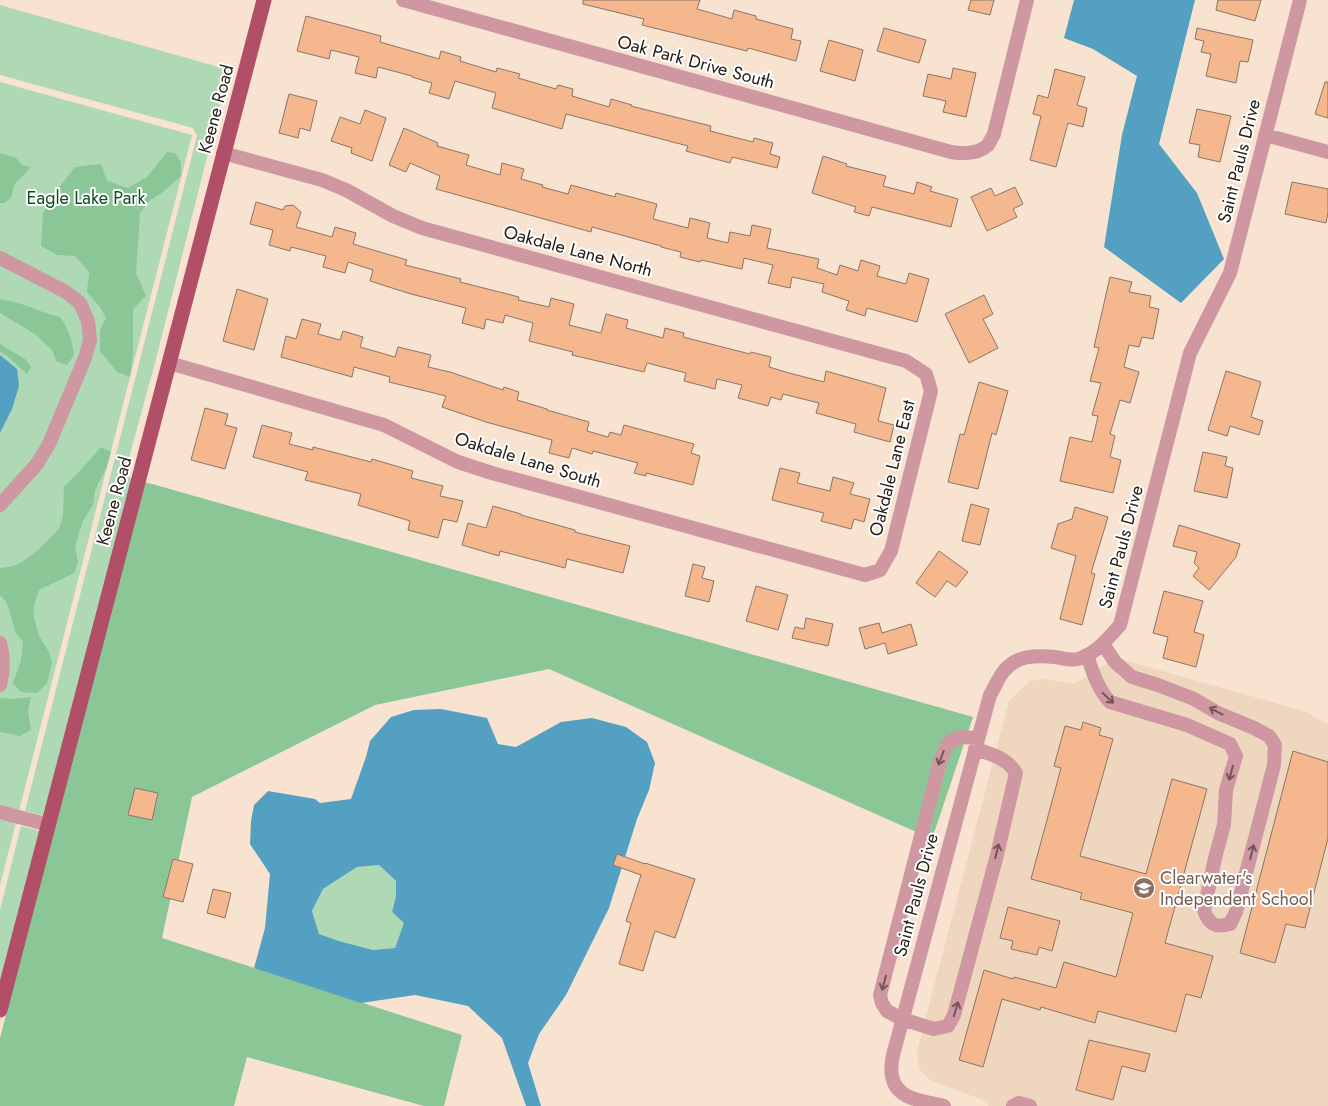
<svg xmlns="http://www.w3.org/2000/svg" width="1328" height="1106" viewBox="0 0 1328 1106" font-family="Jost,sans-serif">
	<style>
		.built { fill: #efd6be }
		.green { fill: #afd8b5 }
		.forest { fill: #8bc696 }
		.water { fill: #54a0c3; fill-rule: evenodd }
		.building { fill: #f5b78e; stroke: #8b7568 }
		.lines { fill: none; stroke-linecap: round; stroke-linejoin: round }
		.minor { stroke: #ce97a1; stroke-width: 14 }
		.major { stroke: #b04f67; stroke-width: 15 }
		.oneway { stroke: #725656 }
		.labels { text-anchor: middle; stroke-width: 4; stroke-linejoin: round; paint-order: stroke }
		.street-label { font-size: 18px; fill: #272019; stroke: #fff }
		.park-label { font-size: 18px; fill: #0d4f24; stroke: #fff }
		.education-label { font-size: 18px; fill: #785e54; stroke: #fff; text-anchor: start }
	</style>
	<rect width="100%" height="100%" fill="#f7e3d0"/>
	<path class="built" d="M1116,658L1307,712L1328,725V1106H988V1102L930,1080L919,1069L917,1051L1009,701L1030,681L1045,679L1074,684Z"/>
	<path class="green" d="M0,5L229,70L155,363L124,476L132,478L44,816L25,811L197,136L193,128L0,75Z
		M0,82L192,135L0,885Z
		M21,826L40,831L0,981V910Z
		M379,865L396,881V896L392,912L405,923L395,948L373,950L339,941L319,934L312,911L323,889L357,867Z"/>
	<path class="forest" d="M167,152L175,153L181,162V176L163,192L149,201L140,213L136,273L146,296L133,309V354L130,377L117,372L100,351V330L106,318L100,307L87,292L89,272L75,256L57,255L41,246L43,213L58,189L75,167L101,164L107,181L128,188L147,177Z
		M0,154H4L16,158L22,165L31,167L14,185L11,198L4,203H0Z
		M0,299C8,301 17,302 24,305C37,309 47,314 60,317C69,330 72,339 74,355L67,365L57,362L52,350L35,334L0,313Z
		M0,344L25,359L31,367L27,374C20,368 7,354 0,352Z
		M101,447L111,452L106,469L95,490L93,505L83,521L79,533L75,547L78,562L74,573L39,590L35,602L33,613L39,636L49,652L52,663L47,683L37,693L21,692L13,683L21,661L23,641L16,634L7,603L0,595V568C5,567 11,567 16,565C27,561 54,537 60,526C65,515 63,499 64,487L80,471Z
		M145,482L973,717L932,839L549,669L375,705L192,797L162,938L462,1035L444,1106H424L247,1057L234,1106H0V1038Z
		M31,697L28,711L31,730L20,736L0,732V698L12,699Z"/>
	<path class="water" d="M1074,0H1195L1159,144L1197,193L1224,259L1181,303L1104,247L1122,135L1137,76L1093,49L1064,38Z
		M0,355L17,369L19,386L12,409L0,433Z
		M441,709L487,718L498,744L516,747L561,722L592,718L626,727L647,742L655,763L649,790L637,819L609,908L566,995L539,1034L528,1063L541,1106H526L502,1038L468,1006L415,995L361,1003L254,968L265,928L270,874L250,844L251,821L254,805L268,791L315,799L320,803L351,799L366,757L370,741L391,717L414,710ZM379,865L396,881V896L392,912L404,923L395,948L373,950L339,941L319,934L312,911L323,889L357,867Z"/>
	<path class="building" d="M583,0H700L697,9L732,19L734,10L756,16V19L793,29L791,39L801,41L796,61L748,48L747,51L642,25L644,19L583,4Z
		M971,0H994L990,15L968,10Z
		M1218,0H1261L1255,21L1216,10Z
		M306,16L381,36L380,42L439,59L441,51L461,57L460,61L496,72L497,68L520,74L518,78L556,89L558,85L573,89L572,96L609,107L611,99L632,105L631,106L711,126L710,131L753,142L754,138L773,143L770,154L780,157L777,168L732,157L730,163L686,151L688,146L566,114L562,129L492,108L496,93L455,81L449,99L429,93L432,83L412,77V76L378,67L376,78L355,73L359,57L331,50L329,59L297,51Z
		M884,28L926,40L919,63L877,51Z
		M1197,28L1253,40L1248,62L1240,61L1236,83L1206,76L1211,54L1201,52L1204,41L1195,39Z
		M829,40L863,50L855,81L820,71Z
		M953,68L976,73L966,117L943,112L946,101L923,96L928,74L951,79Z
		M1055,69L1085,77L1077,105L1087,108L1083,127L1068,123L1056,167L1030,160L1041,116L1033,114L1038,95L1048,98Z
		M1325,82H1328V118L1315,114Z
		M289,94L317,101L310,131L300,128L298,138L279,133Z
		M1197,109L1231,116L1220,162L1198,157L1200,145L1189,143Z
		M365,110L386,118L372,161L351,153L352,148L331,141L340,117L360,124Z
		M404,128L438,143L437,146L469,155L466,165L500,175L502,163L524,169L521,179L543,185L542,187L568,194L571,185L615,197L616,193L657,204L653,219L688,228L690,218L710,223L707,238L728,243L730,232L750,236L752,225L771,229L767,248L819,259L817,268L837,275L840,265L858,271L861,260L880,266L877,276L906,284L909,273L929,279L917,322L867,308L865,316L846,310L849,301L822,292L824,284L792,277L790,288L768,283L773,265L744,258L742,269L701,260L700,262L680,257L681,252L661,247V246L592,227L591,232L436,189L440,176L410,163L406,172L389,165Z
		M823,156L847,164L846,166L886,176L883,186L914,194L917,182L932,187L930,191L958,199L951,227L872,207L869,216L854,212L856,207L812,193Z
		M1292,182L1328,189V213L1326,223L1285,214Z
		M1015,187L1023,204L1013,209L1017,217L987,231L971,197L991,188L995,196Z
		M256,202L283,210L285,206L293,205L301,212L296,227L332,237L335,227L356,233L353,244L407,260L405,265L461,279L460,282L519,297L518,300L549,307L551,298L574,304L569,325L601,333L606,314L628,320L626,328L663,338L665,328L684,333L683,337L750,354L751,352L771,357L769,367L789,373L824,382L826,371L886,388L878,421L894,425L890,442L854,432L856,424L816,413L819,403L783,394L781,400L771,397L768,406L738,398L742,385L717,379L715,389L684,381L686,373L647,363L644,372L572,355L573,352L529,341L533,323L505,315L503,323L486,319L484,329L462,323L466,308L411,294L370,281L373,270L348,262L345,273L323,267L326,256L291,247L290,251L269,245L273,230L250,224Z
		M1110,277L1132,282L1129,292L1151,296L1149,307L1159,309L1153,339L1142,337L1139,347L1129,345L1124,367L1139,372L1130,403L1120,400L1110,434L1115,436L1110,457L1121,460L1113,493L1060,481L1070,437L1092,442L1098,416L1092,415L1101,383L1090,381L1099,348L1094,347Z
		M237,289L268,299L254,350L223,341Z
		M984,295L993,314L983,319L998,348L969,363L945,314Z
		M302,319L321,324L318,334L340,340L343,331L363,337L360,347L395,357L398,347L431,355L428,367L450,372L503,390L504,387L519,392L517,400L547,409V410L589,422L587,431L608,437L610,432L621,435L624,425L694,444L691,453L700,456L693,485L646,473V476L634,473L638,463L593,451L592,454L572,448L569,458L549,453L552,440L486,422L442,407L446,396L389,382L390,377L354,367L352,377L281,357L286,336L296,339Z
		M1226,371L1261,382L1251,417L1263,421L1259,435L1230,426L1227,436L1208,430Z
		M979,382L1008,391L996,435L992,433L978,489L948,482L960,434L964,435Z
		M205,408L228,414L225,425L237,428L225,469L191,460Z
		M262,425L292,433L289,444L313,450V447L371,462L372,459L413,471L411,478L443,486L440,496L463,501L457,522L443,519L438,538L408,530L410,521L358,505L361,494L305,480L308,472L253,457Z
		M1203,452L1227,457L1225,466L1233,468L1227,498L1194,491Z
		M780,468L800,473L797,483L830,491L833,477L854,483L850,494L870,499L864,522L854,519L851,529L821,521L824,513L772,500Z
		M971,504L989,509L980,545L962,541Z
		M493,506L521,514V515L575,530V532L630,546L623,573L567,559L565,568L500,551L499,556L462,545L468,523L486,528Z
		M1075,507L1108,517L1091,573L1095,574L1082,625L1060,619L1076,556L1051,548L1058,524L1072,519Z
		M1179,525L1240,544L1236,557L1209,590L1193,576L1199,568L1194,563L1197,552L1173,546Z
		M939,551L968,572L956,587L947,581L935,597L916,583Z
		M693,564L705,567L702,578L714,581L709,602L685,596Z
		M756,586L788,595L778,630L746,621Z
		M1164,591L1203,601L1194,632L1204,635L1196,667L1163,658L1168,637L1153,633Z
		M806,618L833,624L828,646L792,638L795,627L804,629Z
		M879,623L882,633L911,624L917,645L888,654L885,643L865,649L859,628Z
		M1083,722L1101,728L1099,735L1113,739L1080,856L1146,874L1172,779L1207,789L1165,943L1213,956L1201,998L1186,994L1176,1032L1098,1011L1095,1023L1041,1007L1040,1010L1002,999L983,1067L959,1060L984,970L1013,979L1014,977L1056,988L1064,962L1116,977L1133,913L1080,899L1082,893L1031,879L1061,768L1054,766L1065,726L1081,730Z
		M1293,751L1328,762V838L1305,928L1286,924L1275,963L1240,953Z
		M135,788L158,793L152,820L128,815Z
		M617,854L645,864V863L695,879L675,938L655,931L643,971L619,964L631,923L626,921L641,875L613,865Z
		M173,859L193,864L183,902L163,897Z
		M213,889L231,893L225,918L207,913Z
		M1008,907L1060,921L1052,951L1039,947L1037,955L1011,949L1013,941L1000,938Z
		M1089,1040L1150,1054L1145,1072L1122,1066L1113,1100L1076,1090Z"/>
	<g class="lines">
		<path class="minor" d="M403,0L951,152C963,154 978,154 988,145C990,142 992,137 994,134L1027,0
			M1265,135L1328,152
			M0,258L66,292L80,303L88,321L90,340L85,358L49,444L37,464L0,505
			M169,363L384,425L458,462L492,473L865,575L880,570L891,551L931,391L926,374L906,361L422,228L393,216L346,190L322,180L223,153
			M0,643C4,657 4,671 0,685
			M1087,655C1093,673 1098,689 1110,702L1187,725L1230,744L1236,756L1226,790L1224,825L1215,858L1204,910C1209,925 1216,928 1230,924L1236,912L1274,765L1275,745L1269,736L1254,728L1218,713L1194,699L1158,685L1132,677L1115,662L1103,644
			M975,749C991,754 1007,758 1016,773L997,855L954,1015L948,1026L934,1029L902,1019L887,1011L882,1003L880,995L940,762L948,743L960,737L978,738
			M0,812L49,825
			M944,1106C924,1101 896,1100 892,1076C890,1070 892,1062 893,1055L990,695C995,687 998,678 1004,671C1017,655 1036,655 1055,657C1062,658 1070,661 1078,659C1096,654 1108,638 1120,625L1190,353L1230,273L1300,0
			M1013,1106L1019,1103L1030,1106"/>
		<path class="major" d="M0,1010L264,0"/>
	</g>
	<defs><path id="oneway-shaft" d="M-6 0H5M1.5-3L5.5 0L1.5 3" fill="none" stroke-width="1.6" stroke-linecap="round" stroke-linejoin="round" transform="scale(1.25)"/></defs>
	<g class="oneway">
		<use href="#oneway-shaft" transform="translate(1108 698) rotate(43)"/>
		<use href="#oneway-shaft" transform="translate(1216 711) rotate(-152)"/>
		<use href="#oneway-shaft" transform="translate(941 758) rotate(111)"/>
		<use href="#oneway-shaft" transform="translate(1231 773) rotate(105)"/>
		<use href="#oneway-shaft" transform="translate(997 851) rotate(-76)"/>
		<use href="#oneway-shaft" transform="translate(1252 852) rotate(-76)"/>
		<use href="#oneway-shaft" transform="translate(884 983) rotate(105)"/>
		<use href="#oneway-shaft" transform="translate(956 1009) rotate(-73)"/>
	</g>
	<defs>
		<g id="school-disc" transform="scale(1.125)"><circle r="9.5" fill="#8d6e63" stroke="#fff"/><path d="M0-5L7-2L0 1L-7-2ZM-4 1L0 2.5L4 1V4Q0 6-4 4Z" fill="#fff"/></g>
	</defs>
	<g fill-rule="evenodd">
		<use href="#school-disc" x="1144" y="888"/>
	</g>
	<g class="labels">
		<g class="street-label">
			<text transform="translate(696 62) rotate(15)" y="6">Oak Park Drive South</text>
			<text transform="translate(216 109) rotate(-75)" y="6">Keene Road</text>
			<text transform="translate(1239 161) rotate(-76)" y="6">Saint Pauls Drive</text>
			<text transform="translate(578 251) rotate(15)" y="6">Oakdale Lane North</text>
			<text transform="translate(528 460) rotate(17)" y="6">Oakdale Lane South</text>
			<text transform="translate(892 468) rotate(-76)" y="6">Oakdale Lane East</text>
			<text transform="translate(114 501) rotate(-75)" y="6">Keene Road</text>
			<text transform="translate(1121 547) rotate(-75)" y="6">Saint Pauls Drive</text>
			<text transform="translate(916 895) rotate(-75)" y="6">Saint Pauls Drive</text>
		</g>
		<g class="park-label">
			<text x="86" y="204">Eagle Lake Park</text>
		</g>
		<g class="education-label">
			<text x="1160" y="884">Clearwater's<tspan x="1160" dy="21">Independent School</tspan></text>
		</g>
	</g>
</svg>
